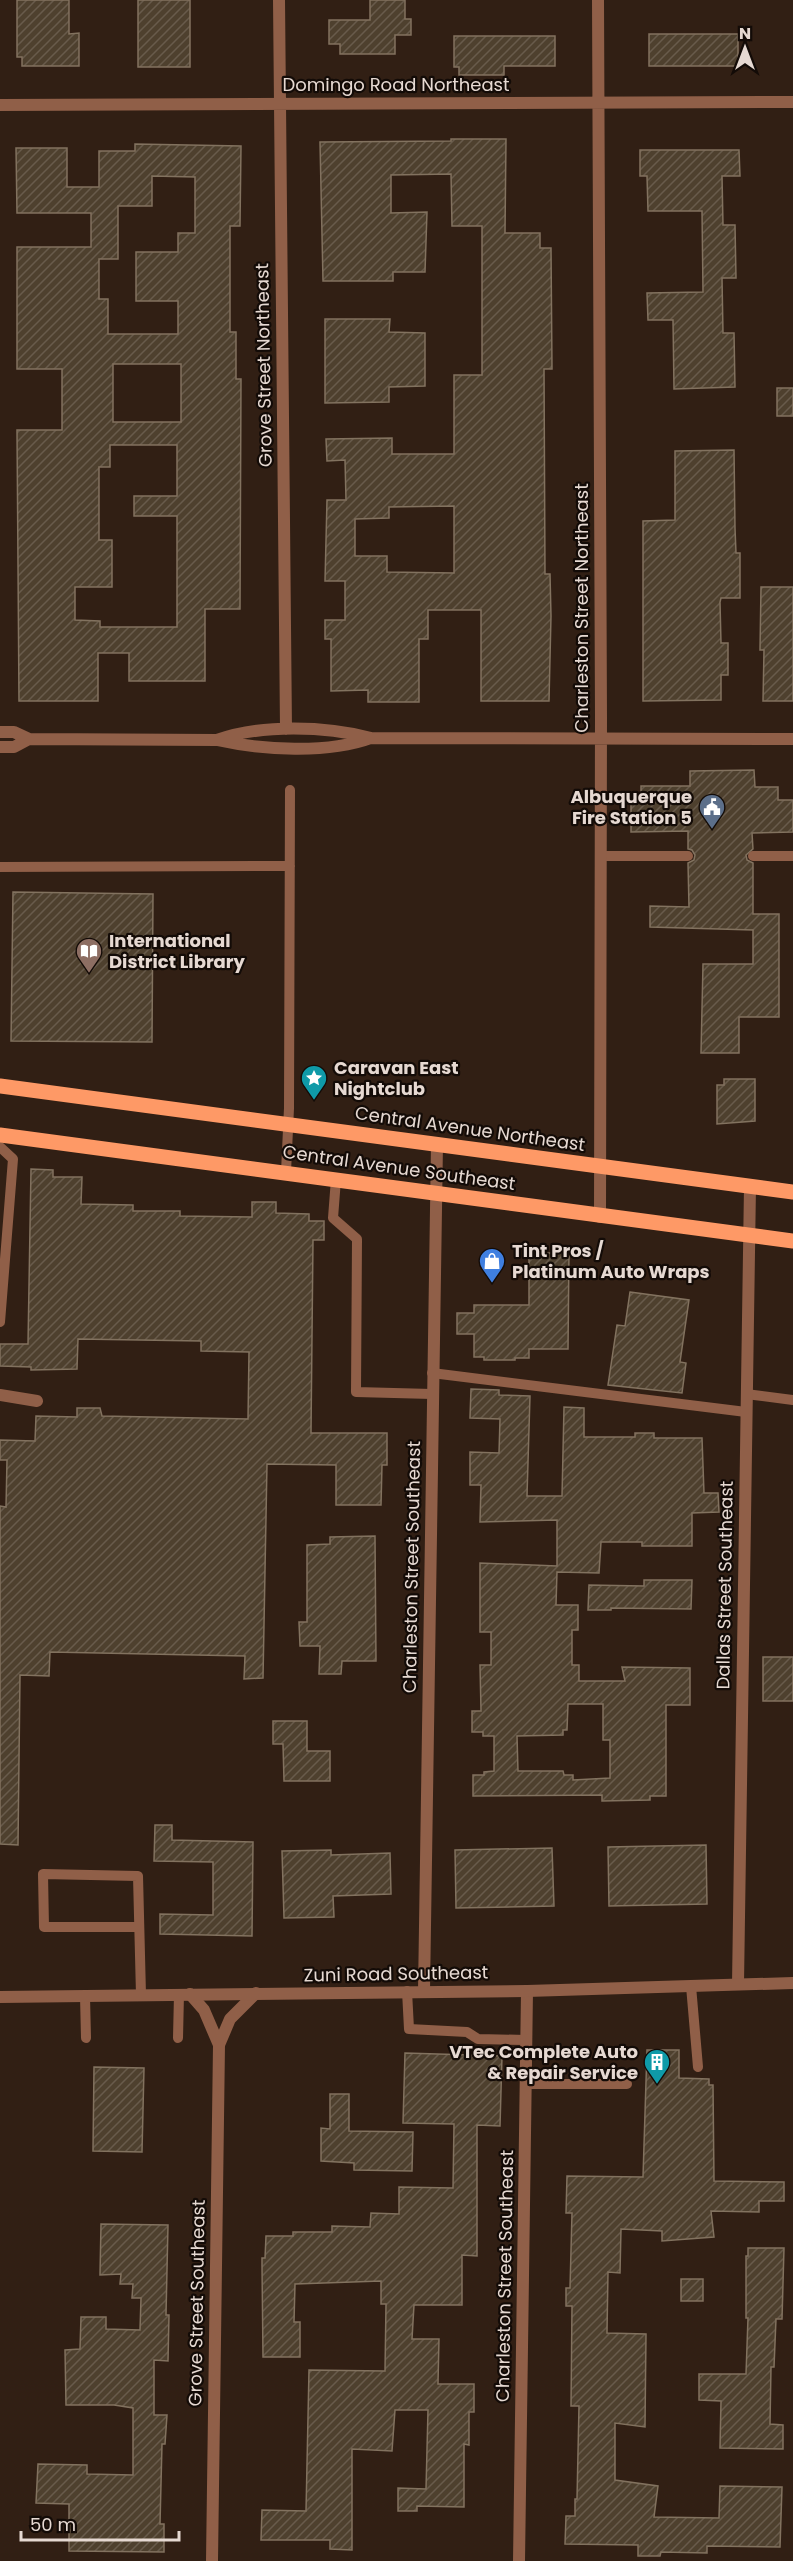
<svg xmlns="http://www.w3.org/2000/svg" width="793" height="2561" viewBox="0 0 793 2561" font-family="Poppins,sans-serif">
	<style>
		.building { fill: url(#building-hatch); stroke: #82725f; stroke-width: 1.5; fill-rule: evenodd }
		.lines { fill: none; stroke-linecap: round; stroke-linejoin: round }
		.service { stroke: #905f48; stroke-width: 10 }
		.minor { stroke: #905f48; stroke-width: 12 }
		.tertiary { stroke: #905f48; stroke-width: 12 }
		.primary { stroke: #fe9966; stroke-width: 15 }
		.labels { text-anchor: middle; stroke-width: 4.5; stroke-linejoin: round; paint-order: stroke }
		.street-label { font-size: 18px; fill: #e6d9d2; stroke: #130b07 }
		.poi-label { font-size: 18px; font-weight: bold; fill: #e6d9d2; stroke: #130b07; text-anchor: start }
	</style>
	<defs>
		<pattern id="building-hatch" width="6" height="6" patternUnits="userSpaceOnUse" patternTransform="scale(1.5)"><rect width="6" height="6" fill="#4e402e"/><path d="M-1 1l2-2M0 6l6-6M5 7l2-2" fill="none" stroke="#685b4b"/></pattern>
	</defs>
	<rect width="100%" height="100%" fill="#311f14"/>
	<path class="building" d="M17,0H69V34L79,33V66H22V57H17Z
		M138,0H190V67H138Z
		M370,0H405V19H411V35H395V54H340V44H329V20H370Z
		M649,34H738V66H649Z
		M454,36H555V66H504V75H459V67H454Z
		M451,139H506L505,233H540V248H551L552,369H544L545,574H550L551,616L549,701H481V610H428V639H419V702H368V690L331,691V639H325V620H345V581H325L327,500H346L345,460L327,461L326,439L392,438V454H454V375H482V226H452L451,174L391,175V213L427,212L425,272H393V281H323L320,142L451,141ZM454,506V573L387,572V556H355V519L389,518V507Z
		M135,144L241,146L240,226H230V332H236V379H241L240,609H205V681H129V653H98V701H19L17,430H62V369H17V247H91V213H17L16,148H67V187H99V151H135ZM152,176L195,177V233H178V252H136V301H178V334H108V299H99V259H118V206H152ZM113,364H181V422H113ZM110,445H177V496H134V516H177V627H100V621L75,620V587H112V540H99V467H110Z
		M640,150H739L740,176H722L723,225H735L736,278H722L723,333H734L735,387L674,389L673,320H648L647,293L703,292L702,211H648L647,176H640Z
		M325,319H390L389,332L425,333V386L389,387V402L325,403Z
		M777,388H793V416H777Z
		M734,450L735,528L736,553H740V598H721L720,602L721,643H728V675H721V700L643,701V521L675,520V451Z
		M761,587H793V701H763L764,650H760Z
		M754,770L755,787H778V800H793V832L752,833L753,849L746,855L747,860L753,863V914H779V1017H739V1053H701L703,964H753V930L650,927V906L689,907L688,863L694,860L695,855L692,850L688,849V831L631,832V799H641V786H690V771Z
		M13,892L153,894L152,1042L11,1041Z
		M724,1079H755V1121L717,1124V1085H724Z
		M31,1169L53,1170V1177H82L81,1204L133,1205V1211H180V1216L252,1217V1202H276V1213L309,1214V1221H324V1240H313L311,1433H387V1465H382L381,1505H336V1465L267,1464L263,1678L244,1679L245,1656L50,1652L49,1676L20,1675L18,1845L0,1844V1506L6,1507L7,1460H0V1440L35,1441L36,1416L77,1417V1408H100L102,1416L248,1419L249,1352L201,1351V1341L78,1339L77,1369L31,1370V1367L0,1366V1344H28Z
		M529,1253H569L568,1349H529V1358H515V1360H484V1357H474V1334H457V1313H474V1305H529Z
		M630,1292L689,1300L680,1362L686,1363L682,1393L608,1385L617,1325L625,1326Z
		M471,1389L499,1390V1395L530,1396L527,1496H562L564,1407L584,1408V1437H635V1433H654V1438H702L704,1493H718L719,1512L692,1513V1546H642V1542H601L599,1573L557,1572L556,1605H578V1630H572V1665H579V1681H625L622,1667L690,1668V1705H666V1796H650V1800L602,1801V1795L473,1796V1775H484V1772L494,1771V1736H483V1732H472V1711H481L480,1665H491V1632H480V1563L557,1566V1520L480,1522L481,1485H470V1452L499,1453L500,1419L470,1418ZM568,1704H603V1740H610V1778L573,1780V1775H564L563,1771H518L517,1736L563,1735V1730H567Z
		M375,1536L376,1661H342L341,1674H319L320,1646H300L299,1622H307V1545L330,1544V1537Z
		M644,1580H692L691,1609L611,1608V1610H588L589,1585L644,1586Z
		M763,1657H793V1701H763Z
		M273,1721H307V1751H330V1781H284L283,1744H273Z
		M155,1825H172V1840L253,1842L252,1936L160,1934V1914L213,1915V1862L154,1861Z
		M706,1845L707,1904L609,1906L608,1847Z
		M552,1848L554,1906L456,1908L455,1850Z
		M331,1850V1855L390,1853L391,1894L333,1896L334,1917L284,1918L282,1851Z
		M647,2050H679V2078L709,2079V2085H713L714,2181L784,2182V2201H759V2212L711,2211L714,2237L662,2241V2231L621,2229L620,2273L608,2272L607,2333L646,2334L645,2427L615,2423V2480L658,2486L654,2517L719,2518L720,2486L782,2487L780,2547L707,2546V2553L661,2552L660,2556H638V2545L565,2544L566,2516H575V2499H577L579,2406H571L572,2306H566V2288H570L572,2213H566L567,2176L643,2177Z
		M405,2053L502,2056L500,2126L477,2125V2256L462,2255V2305H414L412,2339H439L438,2384H474V2412H469V2445L464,2444V2507L417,2506V2511H398V2488L426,2489L428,2410H395L392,2451L352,2449V2550L330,2549V2540H261L262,2510L306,2511L309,2370L385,2371L386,2304H381V2281L295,2284L294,2322H300V2357H263L262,2266V2258H265L266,2236H293V2232H332V2226L370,2227L371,2213L399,2214V2187L453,2188L454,2124L403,2123Z
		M94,2067L144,2068L142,2152L93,2151Z
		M330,2094H349V2131L413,2132L412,2171L354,2170V2163L321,2161V2128L330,2129Z
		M101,2224L168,2225L166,2315H169L168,2361L154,2360V2415H167L165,2444H162L160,2524H164V2552L69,2551V2504L36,2503L38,2464L87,2465V2474L133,2475V2408L114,2405H66L65,2350L80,2349L81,2317H106V2329L140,2330L141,2298H132L133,2284H120L121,2274L100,2275Z
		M748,2248H784L782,2319H776L774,2367H771L770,2424L783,2425V2449L720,2448L721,2401L699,2400V2374H746L748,2318H746V2256H748Z
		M681,2279H703V2301H681Z"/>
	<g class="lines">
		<path class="service" d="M601,856H688
			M753,856H793
			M0,867L290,866
			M0,1147L13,1159L0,1322
			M286,1172L289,1108L290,790
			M336,1179L333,1218L357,1239L356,1392L432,1394
			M432,1373L746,1412
			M746,1394L793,1400
			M139,1927H44L43,1874L138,1876L141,1995
			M691,1986L698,2067
			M407,1991L409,2029L467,2032L478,2039L526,2040
			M85,1996L86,2038
			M178,2038L179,1994
			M526,2084H627"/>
		<path class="minor" d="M279,0L286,729
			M598,0L601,717L600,1217
			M0,105L793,102
			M0,732H14L29,739L217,740C262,750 328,754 371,738
			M217,740C261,724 326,726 371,738L793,739
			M0,747H14L29,739
			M0,1395L37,1401
			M738,1984L750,1186
			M424,1991L437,1144
			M190,1994L204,2010L219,2045
			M212,2561L219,2045L230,2019L256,1993
			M519,2561L527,1991"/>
		<path class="tertiary" d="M0,1997L527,1991L793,1983"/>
		<path class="primary" d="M0,1086L793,1192
			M0,1135L793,1241"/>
	</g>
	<defs>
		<g id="civic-pin" transform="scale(1.35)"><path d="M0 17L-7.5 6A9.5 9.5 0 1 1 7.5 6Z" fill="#5c6f8a" stroke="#130b07"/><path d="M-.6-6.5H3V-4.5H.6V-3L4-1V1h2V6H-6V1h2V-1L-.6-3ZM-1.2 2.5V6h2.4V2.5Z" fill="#fff"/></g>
		<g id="library-pin" transform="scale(1.35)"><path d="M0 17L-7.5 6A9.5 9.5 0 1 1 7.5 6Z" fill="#8d6e63" stroke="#130b07"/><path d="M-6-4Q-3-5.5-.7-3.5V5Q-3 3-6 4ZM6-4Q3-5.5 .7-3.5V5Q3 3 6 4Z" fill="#fff"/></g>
		<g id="sight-pin" transform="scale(1.35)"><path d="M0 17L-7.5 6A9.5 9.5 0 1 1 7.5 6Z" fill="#0f9aa8" stroke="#130b07"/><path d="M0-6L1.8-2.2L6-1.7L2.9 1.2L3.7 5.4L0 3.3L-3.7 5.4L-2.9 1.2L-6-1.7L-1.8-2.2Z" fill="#fff"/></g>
		<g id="shop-pin" transform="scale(1.35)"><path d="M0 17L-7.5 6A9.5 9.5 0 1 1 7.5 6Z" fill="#3f7fe0" stroke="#130b07"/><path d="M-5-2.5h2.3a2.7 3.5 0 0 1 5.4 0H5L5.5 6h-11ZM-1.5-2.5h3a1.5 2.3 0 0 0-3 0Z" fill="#fff"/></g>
		<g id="building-pin" transform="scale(1.35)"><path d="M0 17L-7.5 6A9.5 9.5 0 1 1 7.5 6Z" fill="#0f9aa8" stroke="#130b07"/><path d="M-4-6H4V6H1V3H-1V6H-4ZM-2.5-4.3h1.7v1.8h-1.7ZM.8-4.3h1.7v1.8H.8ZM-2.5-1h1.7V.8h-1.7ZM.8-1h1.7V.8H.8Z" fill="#fff"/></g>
	</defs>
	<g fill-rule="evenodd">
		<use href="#civic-pin" x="712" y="807"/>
		<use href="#library-pin" x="89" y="951"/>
		<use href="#sight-pin" x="314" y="1078"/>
		<use href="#shop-pin" x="492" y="1261"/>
		<use href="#building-pin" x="657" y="2062"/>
	</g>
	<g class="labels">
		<g class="street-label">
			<text x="396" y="91">Domingo Road Northeast</text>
			<text transform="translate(264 365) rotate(-91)" y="6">Grove Street Northeast</text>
			<text transform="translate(582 608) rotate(-90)" y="6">Charleston Street Northeast</text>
			<text transform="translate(470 1129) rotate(8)" y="6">Central Avenue Northeast</text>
			<text transform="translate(399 1168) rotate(8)" y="6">Central Avenue Southeast</text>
			<text transform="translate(412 1567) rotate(-89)" y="6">Charleston Street Southeast</text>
			<text transform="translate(725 1585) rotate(-89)" y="6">Dallas Street Southeast</text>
			<text transform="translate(396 1974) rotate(-1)" y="6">Zuni Road Southeast</text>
			<text transform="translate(505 2276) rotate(-89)" y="6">Charleston Street Southeast</text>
			<text transform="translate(197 2303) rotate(-89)" y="6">Grove Street Southeast</text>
		</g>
		<g class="poi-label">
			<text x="692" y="803" text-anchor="end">Albuquerque<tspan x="692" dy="21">Fire Station 5</tspan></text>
			<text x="109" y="947">International<tspan x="109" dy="21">District Library</tspan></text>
			<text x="334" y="1074">Caravan East<tspan x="334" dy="21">Nightclub</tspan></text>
			<text x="512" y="1257">Tint Pros /<tspan x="512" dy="21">Platinum Auto Wraps</tspan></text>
			<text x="638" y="2058" text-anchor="end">VTec Complete Auto<tspan x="638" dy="21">&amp; Repair Service</tspan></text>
		</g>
	</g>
	<g transform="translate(745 48)" stroke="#130b07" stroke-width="4.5" paint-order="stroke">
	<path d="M0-4.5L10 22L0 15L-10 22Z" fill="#e6d9d2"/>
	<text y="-9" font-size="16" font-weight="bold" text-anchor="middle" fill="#e6d9d2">N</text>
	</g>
	<path d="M21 2531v9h158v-9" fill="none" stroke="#e6d9d2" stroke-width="3"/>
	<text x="30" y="2531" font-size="18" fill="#e6d9d2" stroke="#130b07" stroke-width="4.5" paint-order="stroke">50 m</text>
</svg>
